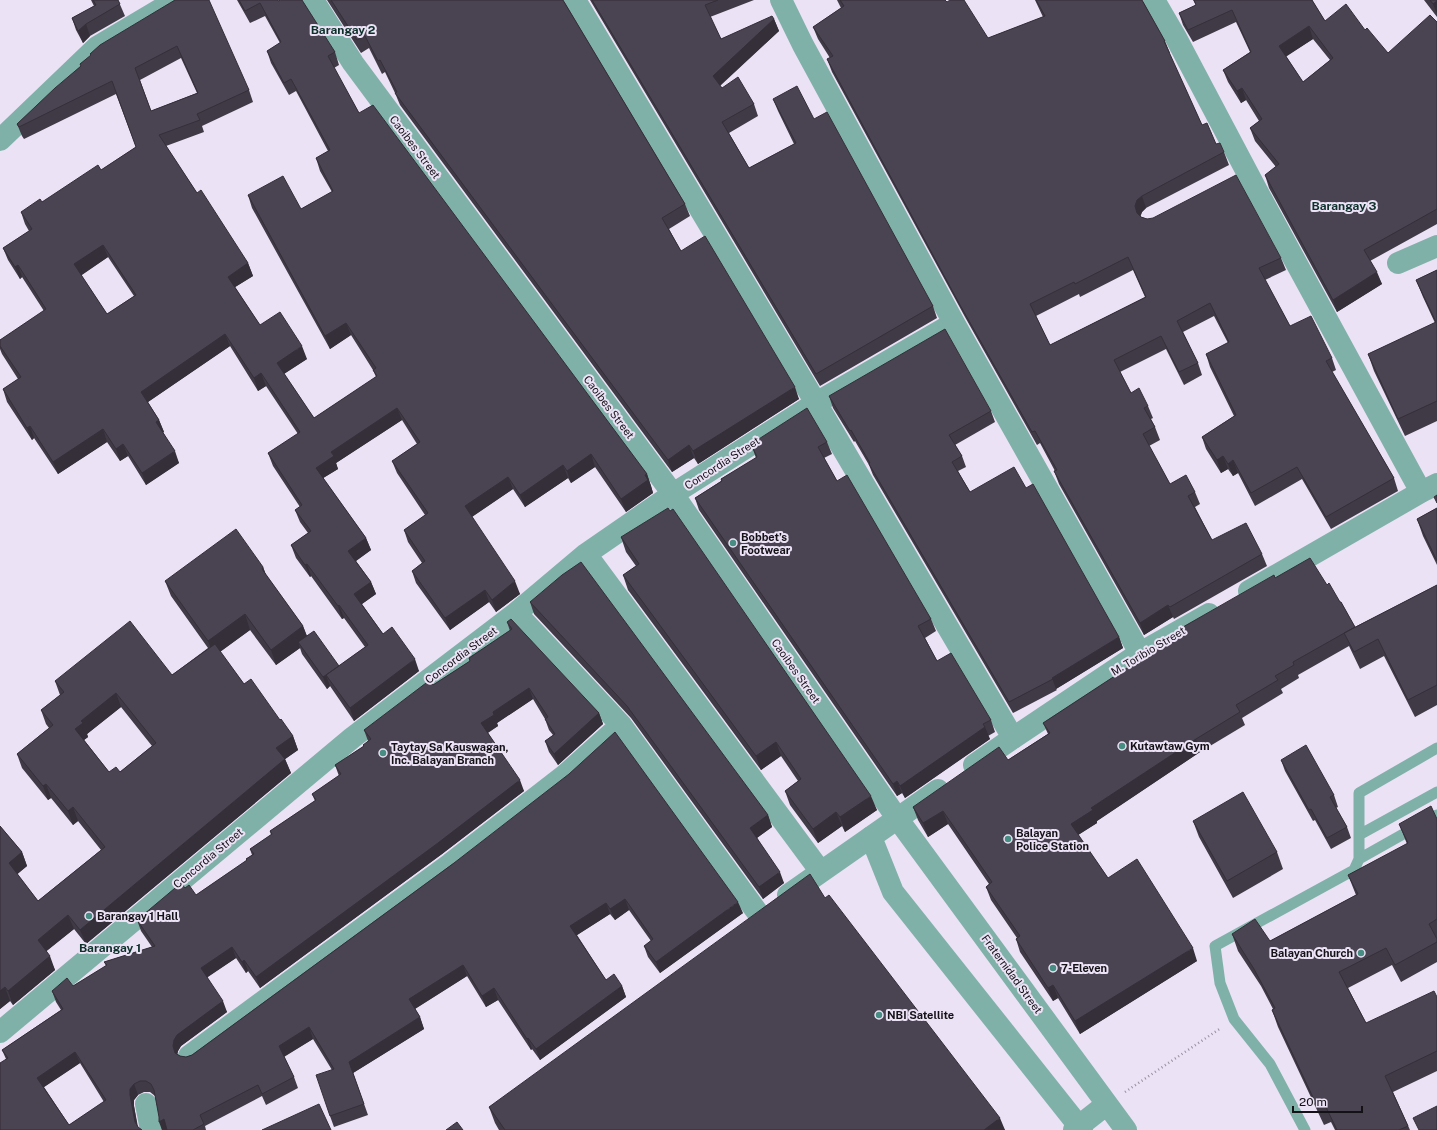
<svg xmlns="http://www.w3.org/2000/svg" width="1437" height="1130" viewBox="0 0 1437 1130" font-family="'Public Sans',sans-serif">
	<style>
		.lines { fill: none; stroke-linecap: round; stroke-linejoin: round }
		.path { stroke: #98919f; stroke-width: 2.5; stroke-dasharray: 1 3; stroke-linecap: butt }
		.service { stroke: #80b1a9; stroke-width: 11 }
		.minor { stroke: #80b1a9; stroke-width: 22 }
		.tertiary { stroke: #80b1a9; stroke-width: 22 }
		.wall { fill: #403a46; fill-rule: evenodd }
		.shaded-wall { fill: #342f39 }
		.building { fill: #4a4351; stroke: #342f39; fill-rule: evenodd }
		.poi-dot { fill: #488d84; stroke: #ebe2f5; stroke-width: 1.5 }
		.labels { text-anchor: middle; stroke-width: 4; stroke-linejoin: round; paint-order: stroke }
		.street-label { font-size: 11px; fill: #141117; stroke: #ebe2f5 }
		.poi-label { font-size: 11px; font-weight: bold; fill: #141117; stroke: #ebe2f5; text-anchor: start }
		.neighbourhood-label { font-size: 12px; font-weight: bold; fill: #0d302b; stroke: #ebe2f5 }
	</style>
	<rect width="100%" height="100%" fill="#ebe2f5"/>
	<g class="lines">
		<path class="path" d="M1125,1092L1221,1028"/>
		<path class="service" d="M1359,835L1437,792
			M1359,859L1437,815
			M1305,1130L1270,1064L1234,1019L1220,983L1215,946L1354,870L1359,859V793L1437,748"/>
		<path class="minor" d="M313,0L353,63L673,494L897,818
			M781,0L803,45L954,323L1140,653
			M1154,0L1175,36L1257,191L1421,492
			M0,140L97,47L176,0
			M1398,263L1437,246
			M586,554L821,872
			M1249,591L1421,492L1437,484
			M516,613L621,725L760,916
			M1013,738L1140,653L1209,614
			M788,895L871,837
			M0,1032L352,738L516,613L586,554L673,494L816,403L954,323
			M189,1056L450,864L565,775L621,725
			M146,1104L151,1130"/>
		<path class="tertiary" d="M575,0L816,403L1013,738L974,765
			M938,790L871,837L893,892L1082,1130
			M897,818L1126,1130
			M1074,1130L1107,1104"/>
	</g>
	<path class="wall" d="M91,0H118L125,16L90,36L83,43L76,30L72,18L94,6Z
		M175,0L249,90L253,102L202,126L204,132L166,146L197,193L248,263L253,276L235,287L260,325L307,359L284,374L314,418L376,377L373,370L351,335L330,349L252,208L248,195L301,209L332,192L320,171L316,158L328,151L296,91L289,95L271,63L267,51L280,43L265,16L250,23L237,0H278V1L335,52L339,65L334,68L359,113L647,474L651,486L653,493L626,512L595,467L571,483L568,478L525,507L513,489L472,517L520,594L496,612L489,602L450,630L416,583L412,571L422,563L408,542L404,530L425,515L397,473L392,461L417,444L402,420L336,463L338,469L323,478L366,538L371,550L356,561L371,582L376,594L362,604L383,634L419,671L354,721L330,686L327,689L302,654L300,648L276,665L250,630L220,652L244,684L280,720L293,736L298,750L285,759L291,773L86,944L74,929L46,951L55,970L13,1005L10,1001L0,1009V826L22,852L27,866L17,874L38,901L101,850L78,821L73,825L51,798L48,800L22,768L17,754L49,728L46,724L41,710L60,695L55,681L172,675L208,648L171,596L165,581L263,567L266,575L303,626L307,636L339,666L365,647L344,618L342,619L311,576L310,577L296,558L291,545L308,533L300,522L295,510L300,507L273,466L268,453L298,434L266,386L258,391L230,346L148,402L159,420L164,432H163L179,463L146,485L128,456L120,461L107,442L58,474L34,438L32,440L7,402L3,389L18,379L2,354L0,349V340L44,311L22,277L20,279L8,260L3,248L29,231L25,224L21,212L42,202L101,170L136,147L116,94L24,139L22,136L17,124L81,66L80,64ZM181,58L197,93L151,111L140,80ZM108,257L134,296L107,314L81,275ZM121,707L152,746L120,772H109L84,740L88,737L87,734Z
		M327,0H563L685,204L690,216L669,229L681,251L799,399L698,464L694,458L672,472L400,105L395,93L385,72L382,74L369,48L361,53Z
		M590,0H754L710,17L721,39L774,19L779,31L720,86L722,88L754,104L758,116L729,133L749,168L794,144L778,111L773,99L814,119L933,306L937,318L820,386Z
		M837,0H924L947,2L988,38L1043,17L1035,0H1142L1165,41L1170,53H1169L1202,125L1216,144L1224,152L1229,165L1146,208L1142,212L1140,216L1141,217L1281,258L1286,270L1265,280L1290,326L1332,358L1336,370L1332,372L1394,478L1398,491L1331,529L1302,479L1255,506L1238,473L1233,476L1228,469L1221,473L1206,449L1202,437L1234,416L1210,367L1206,354L1228,343L1214,316L1183,332L1198,363L1202,375L1184,385L1166,349L1120,372L1131,393L1148,406L1153,418L1151,419L1155,427L1160,440L1149,446L1170,484L1195,492L1200,504L1195,507L1212,540L1262,554L1267,566L1174,619L1173,617L1144,635L1059,484L1054,471H1055L1040,443L1037,445L965,317L832,72L827,59L830,58L818,39L813,27L841,8ZM1133,270L1145,297L1050,345L1036,316L1079,294L1080,297Z
		M1193,0H1312L1325,21L1365,30L1388,53L1437,22V224L1370,261L1382,284L1337,312L1269,188L1265,175L1276,167L1255,141L1250,128L1259,121L1246,100L1241,103L1228,82L1223,70L1250,52L1236,22L1193,42L1183,25L1179,13L1196,5ZM1313,39L1330,60L1303,82L1286,56Z
		M1424,0H1437V17Z
		M1437,270V421L1405,436L1374,371L1368,354L1435,323L1423,297L1416,280Z
		M829,396L991,411L995,422L955,445L962,456L966,467L958,471L970,492L1026,488L1119,637L1123,648L1056,689L1057,690L1013,713L873,475L869,465L855,441L854,442L833,408Z
		M827,442L832,454L824,458L837,481L931,619L936,631L925,638L937,661L991,720L995,732L988,736L990,739L905,798L902,793L897,796L699,510L695,498L721,481V479L756,458L751,444Z
		M1437,508V565L1423,536L1417,519Z
		M621,537L877,810L845,832L842,826L818,843L790,805L785,791L798,781L781,756L761,770L628,590L623,575L636,566L626,552Z
		M1275,578L1327,585L1340,602H1341L1355,627L1437,585V705L1415,717L1384,656L1360,669L1349,646L1298,675L1299,678L1281,689L1283,693L1242,718L1245,725L1200,752L1097,821V823L1078,835L1108,878L1197,961L1080,1034L1058,998L1053,1001L1020,952L1016,939L1017,938L991,900L986,887L989,884L948,824L928,837L918,820L913,807L1008,760L1048,734L1043,723L1184,631L1183,627Z
		M530,602L768,815L772,827L757,838L784,883L763,899L631,718L534,614Z
		M507,622L599,713L603,724L558,765L549,752L545,741L553,735L549,730L545,719L533,699L497,723L498,726L488,733L524,791L442,854L260,988L248,971L246,973L236,958L207,977L227,1012L181,1046L178,1051L177,1054L180,1056L186,1057L192,1055L454,863L743,913L660,973L648,957L644,946L651,941L629,910L615,920L610,914L577,935L606,980L622,986L626,997L540,1060L532,1049L531,1050L498,1000L486,1007L467,976L415,1009L420,1017L424,1029L353,1073L368,1115L334,1127L330,1116L332,1070L313,1039L284,1057L294,1077L298,1088L266,1105L262,1096L205,1126L206,1130H162L155,1096L150,1092H144L138,1095L134,1100V1106L138,1127L0,1130L6,1059L2,1050L61,1010L56,1002L52,991L73,986L106,966L104,962L152,947L141,931L137,920L185,888L196,895L246,861V859L252,855L250,849L271,835L270,831L315,801L312,794L339,776L335,765L364,746L368,741L364,730L470,661L469,658L510,631ZM80,1063L104,1102L69,1125L44,1087Z
		M1281,760L1334,795L1338,807L1336,808L1347,827L1351,838L1331,849L1315,820L1313,821L1285,771Z
		M1437,819V962L1401,982L1392,965L1348,988L1366,1023L1437,997V1071L1393,1092L1410,1130H1335L1331,1122L1324,1125L1278,1027L1272,1010L1273,1009L1261,986L1238,951L1232,934L1270,941L1356,895L1348,875L1407,844L1399,824Z
		M1193,821L1277,852L1283,869L1233,898L1199,837Z
		M825,898L1005,1130H499L495,1123L489,1107Z"/>
	<path class="shaded-wall" d="M1437,1V14L1433,4Z
		M774,19L779,31L717,88L713,76Z
		M86,24L90,36L83,43L78,31Z
		M1309,26L1313,39L1284,58L1279,46Z
		M1242,88L1246,100L1241,103L1237,91Z
		M1142,196L1146,208L1142,212L1140,218L1137,213L1135,206L1137,200Z
		M103,245L108,257L79,277L74,264Z
		M248,263L253,276L232,289L228,277Z
		M18,265L22,277L20,279L15,267Z
		M1377,272L1382,284L1337,312L1333,300Z
		M346,323L351,335L330,349L325,336Z
		M225,334L230,346L145,404L141,392Z
		M302,346L307,359L282,375L277,363Z
		M261,373L266,386L258,391L254,378Z
		M795,387L799,399L698,464L693,451Z
		M397,408L402,420L336,463L338,469L320,480L316,468L331,452Z
		M159,420L164,432L160,434L156,422Z
		M30,426L34,438L32,440L27,428Z
		M103,429L107,442L58,474L53,462Z
		M123,444L128,456L120,461L116,449Z
		M689,445L694,458L672,472L668,460Z
		M175,451L179,463L146,485L142,473Z
		M591,454L595,467L571,483L567,471Z
		M1223,456L1228,469L1221,473L1217,460Z
		M1233,460L1238,473L1233,476L1228,464Z
		M563,465L568,478L525,507L520,495Z
		M647,474L651,486L653,493L626,512L621,499L645,475Z
		M508,477L513,489L470,518L465,506Z
		M366,538L371,550L353,563L348,551Z
		M307,564L311,576L310,577L305,565Z
		M263,567L269,583L262,569Z
		M515,581L520,594L496,612L492,600Z
		M371,582L376,594L359,606L354,594Z
		M485,590L489,602L450,630L445,618Z
		M339,605L344,618L342,619L338,606Z
		M1168,605L1173,617L1144,635L1140,623Z
		M245,614L250,630L214,656L208,641Z
		M303,626L309,642H298L300,648L276,665L271,650Z
		M1119,637L1123,648L1056,689L1052,678Z
		M415,659L419,671L354,721L350,708Z
		M339,666L326,675L330,686L327,689L323,677Z
		M529,688L533,699L497,723L498,726L485,734L481,723L493,712Z
		M116,693L121,707L87,734L88,737L80,743L75,729L81,721Z
		M599,713L603,724L558,765L554,754Z
		M985,727L990,739L905,798L900,786Z
		M293,736L298,750L281,762L276,748Z
		M1196,739L1200,752L1097,821V823L1075,837L1071,824L1091,808Z
		M776,742L781,756L761,770L756,756Z
		M285,759L291,773L86,944L80,930Z
		M520,780L524,791L442,854L260,988L256,977Z
		M897,781L902,793L897,796L893,784Z
		M46,784L51,798L48,800L43,786Z
		M871,796L877,810L845,832L840,817Z
		M73,807L78,821L73,825L68,811Z
		M943,811L948,824L928,837L923,823Z
		M836,812L842,826L818,843L813,829Z
		M768,815L772,827L754,840L750,828Z
		M22,852L27,866L14,877L9,863Z
		M780,872L784,883L763,899L759,887Z
		M625,899L629,910L615,920L610,909Z
		M738,902L743,913L660,973L656,962Z
		M606,903L610,914L574,937L570,926Z
		M68,915L74,929L43,954L38,940Z
		M232,947L236,958L205,979L201,968Z
		M1193,948L1197,961L1080,1034L1075,1021Z
		M50,956L55,970L13,1005L8,991Z
		M244,960L248,971L246,973L242,962Z
		M463,965L467,976L413,1010L409,999Z
		M1053,985L1058,998L1053,1001L1048,988Z
		M622,986L626,997L540,1060L536,1049Z
		M5,987L10,1001L0,1009V991Z
		M494,988L498,1000L486,1007L482,996Z
		M223,1001L227,1012L181,1046L178,1051L177,1057L173,1046L174,1040L177,1035Z
		M420,1017L424,1029L353,1073L368,1115L349,1062Z
		M309,1027L313,1039L283,1057L279,1046Z
		M528,1038L532,1049L531,1050L527,1039Z
		M75,1052L80,1063L41,1089L37,1078Z
		M134,1084L138,1095L134,1100V1106L138,1130L135,1122L130,1095V1089Z
		M1000,1118L1005,1130H984Z
		M164,1119L168,1130H162L159,1122Z"/>
	<path class="building" d="M93,0H118L120,4L86,24L78,31L72,18L96,5Z
		M175,0H209L249,90L197,114L200,120L159,135L197,193L201,190L248,263L228,277L260,325L280,312L302,346L277,363L314,418L377,376L373,370L376,368L346,323L325,336L248,195L283,176L301,209L333,191L316,158L330,150L291,79L284,83L267,51L281,42L260,3L245,11L239,0H278V1L281,0H302L335,52L328,56L359,113L373,105L647,474L645,475L648,480L621,499L591,454L567,471L563,465L520,495L508,477L465,506L515,581L492,600L485,590L445,618L412,571L425,561L404,530L428,513L392,461L420,442L397,408L331,452L334,456L316,468L366,538L348,551L371,582L354,594L383,634L392,627L415,659L350,708L326,675L368,645L339,605L338,606L307,564L305,565L291,545L311,531L295,510L302,505L268,453L300,432L261,373L254,378L225,334L141,392L159,420L156,422L175,451L142,473L123,444L116,449L103,429L53,462L30,426L27,428L3,389L21,377L0,346V340L46,309L18,265L15,267L3,248L32,229L21,212L40,199L42,202L98,165L101,170L136,147L112,81L19,127L17,124L55,88L81,66L80,64L91,55L90,54L100,45ZM177,46L198,93L151,111L135,68ZM103,245L136,295L107,314L74,264Z
		M331,0H563L685,204L662,218L681,251L705,236L795,387L693,451L689,445L668,460L395,93L397,92L380,60L378,61L365,36L357,40Z
		M592,0H718L705,5L721,39L772,16L774,19L713,76L722,88L738,77L754,104L722,122L749,168L796,143L773,99L797,86L814,119L827,112L933,306L816,374Z
		M840,0H945L947,2L950,0H964L988,38L1045,16L1036,0H1142L1165,41H1164L1202,125L1207,123L1216,144L1220,143L1224,152L1142,196L1137,200L1135,206L1137,213L1141,217L1147,219L1153,218L1236,175L1281,258L1259,268L1290,326L1311,316L1332,358L1326,361L1394,478L1326,517L1297,467L1251,493L1233,460L1228,464L1223,456L1217,460L1202,437L1236,415L1206,354L1229,342L1210,303L1177,321L1198,363L1179,372L1161,336L1114,360L1131,393L1139,388L1148,406L1144,408L1155,427L1143,434L1170,484L1186,475L1195,492L1188,496L1212,540L1246,523L1262,554L1170,607L1168,605L1140,623L1054,471L1057,470L1035,431L1032,432L960,305L827,59L833,56L813,27L844,6ZM1128,257L1146,297L1050,345L1030,304L1074,282L1075,284Z
		M1194,0H1312L1325,21L1346,4L1365,30L1367,28L1388,53L1430,15L1437,22V209L1364,250L1377,272L1333,300L1265,175L1279,164L1250,128L1262,119L1242,88L1237,91L1223,70L1251,52L1232,10L1188,30L1179,13L1196,5ZM1309,26L1333,58L1303,82L1279,46Z
		M1430,0H1437V1L1433,4Z
		M1437,270V401L1398,419L1368,354L1436,322L1416,280Z
		M945,329L991,411L949,435L962,456L952,462L970,492L1014,467L1026,488L1033,484L1119,637L1052,678L1053,679L1009,702L869,464L870,463L851,430L850,431L829,396Z
		M807,408L827,442L818,447L837,481L847,475L931,619L918,626L937,661L951,653L991,720L983,724L985,727L900,786L897,781L893,784L695,498L722,481L721,479L757,457L751,444Z
		M1437,495V503L1434,497Z
		M668,508L670,511L673,509L871,796L840,817L836,812L813,829L785,791L801,779L776,742L756,756L623,575L639,564L621,537Z
		M1437,508V561L1417,519Z
		M236,529L263,567L262,569L303,626L271,650L245,614L208,641L165,581Z
		M1310,558L1327,585L1329,583L1340,602H1341L1355,627L1293,662L1294,665L1275,676L1278,680L1236,705L1240,712L1196,739L1091,808L1093,810L1071,824L1108,878L1137,859L1193,948L1075,1021L1053,985L1048,988L1016,939L1020,936L986,887L992,882L943,811L923,823L913,807L999,747L1008,760L1050,733L1043,723L1185,630L1183,627L1274,575L1275,578Z
		M581,562L768,815L750,828L780,872L759,887L627,706L530,602L562,575Z
		M1437,585V685L1408,700L1378,639L1354,652L1344,633Z
		M511,619L599,713L554,754L545,741L555,734L545,719L548,717L529,688L493,712L494,715L481,723L520,780L438,843L256,977L244,960L242,962L232,947L201,968L223,1001L177,1035L174,1040L173,1046L175,1053L180,1056L186,1057L192,1055L454,863L569,774L615,732L738,902L656,962L644,946L653,939L625,899L610,909L606,903L570,926L606,980L614,974L622,986L536,1049L528,1038L527,1039L494,988L482,996L463,965L409,999L420,1017L349,1062L364,1104L330,1116L316,1075L334,1069L309,1027L279,1046L294,1077L262,1094L258,1085L200,1115L204,1124L193,1130H167L164,1119L159,1122V1117L154,1090L151,1084L146,1081H140L134,1084L130,1089V1095L135,1122L138,1127L142,1130H0V1063L8,1058L2,1050L63,1009L52,991L67,978L73,986L107,965L104,962L155,946L137,920L181,883L185,888L189,885L196,895L247,860L246,859L254,854L250,849L272,834L270,831L316,800L312,794L341,774L335,765L364,746L363,745L371,739L364,730L430,680L433,685L470,661L469,658L512,629L507,622ZM75,1052L106,1100L69,1125L37,1078Z
		M130,621L172,675L215,644L244,684L251,679L280,720L281,719L293,736L276,748L285,759L80,930L68,915L38,940L50,956L8,991L5,987L0,991V826L22,852L9,863L38,901L105,847L73,807L68,811L46,784L43,786L17,754L53,725L41,710L64,692L55,681ZM116,693L156,743L120,772L116,767L109,772L75,729L83,723L81,721Z
		M314,631L339,666L323,677L298,642Z
		M1306,745L1334,795L1330,797L1347,827L1327,838L1311,809L1309,810L1281,760Z
		M1243,792L1277,852L1227,881L1193,821Z
		M1431,806L1437,819V919L1429,924L1437,939V942L1395,965L1386,948L1339,972L1366,1023L1434,991L1437,997V1051L1385,1076L1408,1126L1399,1130H1337L1325,1105L1318,1108L1272,1010L1275,1008L1254,969L1232,934L1255,919L1270,941L1358,894L1348,875L1408,843L1399,824Z
		M810,874L825,898L829,895L1000,1118L984,1130H505L489,1107Z
		M319,1104L331,1130H262Z
		M1437,1106V1130H1419L1413,1118Z
		M457,1122L463,1130H446Z"/>
	<g class="poi-dot">
		<circle cx="733" cy="543" r="4"/>
		<circle cx="1122" cy="746" r="4"/>
		<circle cx="383" cy="753" r="4"/>
		<circle cx="1008" cy="839" r="4"/>
		<circle cx="89" cy="916" r="4"/>
		<circle cx="1361" cy="953" r="4"/>
		<circle cx="1053" cy="968" r="4"/>
		<circle cx="879" cy="1015" r="4"/>
	</g>
	<g class="labels">
		<g class="street-label">
			<text transform="translate(415 147) rotate(53)" y="4">Caoibes Street</text>
			<text transform="translate(609 407) rotate(53)" y="4">Caoibes Street</text>
			<text transform="translate(722 463) rotate(-33)" y="4">Concordia Street</text>
			<text transform="translate(1148 651) rotate(-31)" y="4">M. Toribio Street</text>
			<text transform="translate(461 655) rotate(-37)" y="4">Concordia Street</text>
			<text transform="translate(796 671) rotate(55)" y="4">Caoibes Street</text>
			<text transform="translate(208 858) rotate(-40)" y="4">Concordia Street</text>
			<text transform="translate(1012 974) rotate(54)" y="4">Fraternidad Street</text>
		</g>
		<g class="poi-label">
			<text x="741" y="541">Bobbet’s<tspan x="741" dy="13">Footwear</tspan></text>
			<text x="1130" y="750">Kutawtaw Gym</text>
			<text x="391" y="751">Taytay Sa Kauswagan,<tspan x="391" dy="13">Inc. Balayan Branch</tspan></text>
			<text x="1016" y="837">Balayan<tspan x="1016" dy="13">Police Station</tspan></text>
			<text x="97" y="920">Barangay 1 Hall</text>
			<text x="1353" y="957" text-anchor="end">Balayan Church</text>
			<text x="1061" y="972">7-Eleven</text>
			<text x="887" y="1019">NBI Satellite</text>
		</g>
		<g class="neighbourhood-label">
			<text x="343" y="34">Barangay 2</text>
			<text x="1344" y="210">Barangay 3</text>
			<text x="110" y="952">Barangay 1</text>
		</g>
	</g>
	<path d="M1293 1106v6h69v-6" fill="none" stroke="#141117" stroke-width="2"/>
	<text x="1299" y="1106" font-size="12" fill="#141117" stroke="#ebe2f5" stroke-width="3" paint-order="stroke">20 m</text>
</svg>
